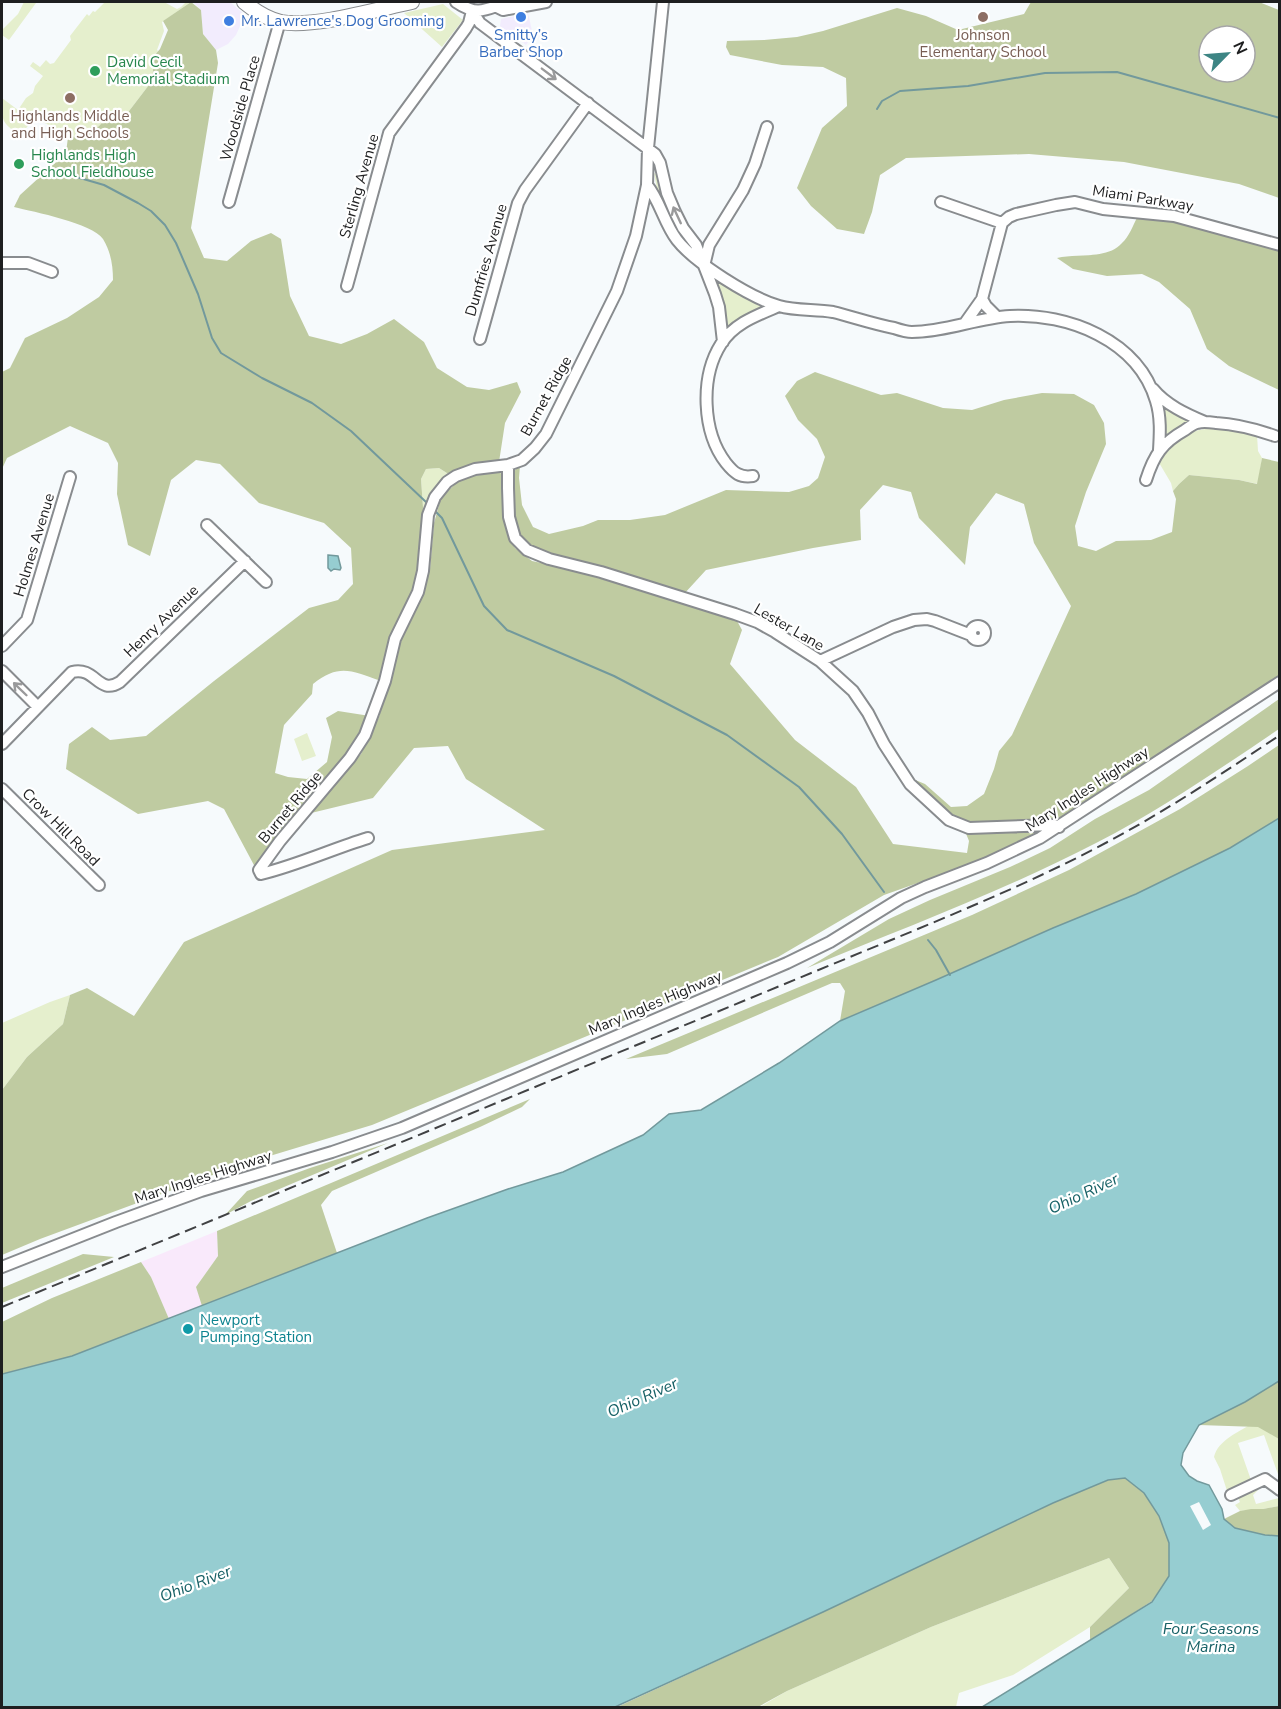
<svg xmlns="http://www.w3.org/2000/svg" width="1281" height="1709" viewBox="0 0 1281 1709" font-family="'Nunito Sans',sans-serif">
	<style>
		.commercial { fill: #f2ecfd }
		.industrial { fill: #f9e9fb }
		.green { fill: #e5efcd }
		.forest { fill: #bfcba1; fill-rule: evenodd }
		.water { fill: #96cdd1; stroke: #72999c; stroke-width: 1.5 }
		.pier { fill: #f6fafc }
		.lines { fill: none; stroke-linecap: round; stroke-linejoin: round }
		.stream { stroke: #72999c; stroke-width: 2 }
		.minor-casing { stroke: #898c8f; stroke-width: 14 }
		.major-casing { stroke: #898c8f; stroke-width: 16 }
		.minor { stroke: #fff; stroke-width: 10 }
		.major { stroke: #fff; stroke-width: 14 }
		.rail { stroke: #414244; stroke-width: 2; stroke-dasharray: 12 6; stroke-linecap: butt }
		.oneway { stroke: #9a9a9b }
		.shop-dot { fill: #3f7fe0; stroke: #fff; stroke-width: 2 }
		.education-dot { fill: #8d6e63; stroke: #fff; stroke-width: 2 }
		.leisure-dot { fill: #2e9e5b; stroke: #fff; stroke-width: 2 }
		.culture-dot { fill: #0f9aa8; stroke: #fff; stroke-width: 2 }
		.labels { text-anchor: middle; stroke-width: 4.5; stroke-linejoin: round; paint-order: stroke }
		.shop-label { font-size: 15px; fill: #366cbe; stroke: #fff; text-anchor: start }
		.education-label { font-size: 15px; fill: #785e54; stroke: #fff }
		.leisure-label { font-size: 15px; fill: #27864d; stroke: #fff; text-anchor: start }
		.street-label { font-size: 15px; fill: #1e1f20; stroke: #fff }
		.culture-label { font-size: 15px; fill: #0d838f; stroke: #fff; text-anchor: start }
		.water-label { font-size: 16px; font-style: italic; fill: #176166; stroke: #fff }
	</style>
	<rect width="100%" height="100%" fill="#f6fafc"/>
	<path class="commercial" d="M193,2H230L245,15L236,35L228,44L216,50L203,34L201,10Z
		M528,13L533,35L526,45L500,26L501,19Z"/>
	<path class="industrial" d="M217,1231L218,1256L196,1287L217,1345L186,1359L151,1277L141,1262Z"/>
	<path class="green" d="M24,2H33L36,3L9,40L2,35V30L18,14Z
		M105,2H164L177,9L181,7L186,2H191L162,22L164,31L157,50L158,51L152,58L154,60L152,81L126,115L111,118L108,116C95,132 88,136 68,137L51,126L34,118L20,136C1,121 2,122 2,98L18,110L26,98L33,93L35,86L43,76L30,66L33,62L40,67L46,60L50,64L54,63L71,40L70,36L87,14L89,16L93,11L95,12Z
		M443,4L463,20L442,47L404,13Z
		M654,173L657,175L690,244L689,247L671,225L658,194Z
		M714,278L767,306L727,330L725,327L720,296Z
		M1168,408L1187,419V422L1170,435H1164L1162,411Z
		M1224,427L1257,435L1258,451L1262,458L1258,484L1239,480L1189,475L1179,484L1173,491L1171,483L1158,461C1180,432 1190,430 1224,427Z
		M439,468L450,475L424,521L421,479L426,469Z
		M307,733L316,756L302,761L294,739Z
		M70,995L63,1024L27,1057L2,1090V1023L50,1002Z
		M1253,1423L1279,1429V1477L1264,1435L1238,1443L1251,1480L1228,1494L1220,1469L1214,1457C1218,1440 1239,1432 1253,1423Z
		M1259,1485V1489L1253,1495L1256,1504L1279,1498V1506L1263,1509L1240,1511L1235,1505L1240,1502L1237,1496Z
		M1109,1558L1129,1588L1090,1627L1013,1675L959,1693L956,1707L758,1708L787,1691L931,1627Z"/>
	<path class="forest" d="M191,2L201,10L203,34L216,50L218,63L191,228L204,258L227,261L251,241L271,233L281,239L290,296L309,336L341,344L367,334L394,319L424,342L437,368L467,387L489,390L517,382L521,392L505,423L499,462L464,467L450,475L439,468L426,469L421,479L424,521L417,586L381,681C351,671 340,663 313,684L312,694L284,725L275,773L288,777L307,779L327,762L332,737L326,718L338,711L370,716L352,749L255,867L224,809L208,801L138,814L66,769L69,744L92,727L110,740L146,736L214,681L309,608L338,600L353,584L351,548L324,523L259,503L220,464L196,460L171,480L150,556L128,545L117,494L118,463L108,443L70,426L7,458L2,469V372L10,368L25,338L67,318L99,297L113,280C113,266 111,252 103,239C92,223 34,212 14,207L20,195L66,153L68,137C88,136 95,132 108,116L111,118L126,115L152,81L154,60L152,58L160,49L168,30L163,21Z
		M1031,2H1259L1279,10V198L1239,184L1124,162L1029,154L906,158L880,175L872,212L864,234L837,229L811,206L797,188L822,128L847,106L846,78L823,67L782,65L730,55L726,47L727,41L764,40L797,37L823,31L897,8L926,16L958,30L1024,14ZM1209,36H1245V72H1209Z
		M1137,218L1170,219L1279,249V390L1229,366L1207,349L1190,309L1159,282L1142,274L1107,276L1073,269L1057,258C1077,253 1107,260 1122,243C1129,237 1133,225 1137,218Z
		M815,372L881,395L897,393L943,408L972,410L1004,400L1042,393L1074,394L1094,405L1104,423L1106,444L1086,492L1075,526L1078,546L1096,551L1116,541L1151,540L1172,532L1176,499L1173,491L1179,484L1189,475L1239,480L1257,484L1262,458L1279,462V678L1061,821L974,824L953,816L916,785L913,779L925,784L951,807L967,806L984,794L994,769L999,751L1012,735L1071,606L1034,543L1024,504L996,493L970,527L965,565L919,518L911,492L883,485L860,510L861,540L813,548L706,570L684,594C665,587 646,579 627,574C598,566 541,562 522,539C513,528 512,513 512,499C512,487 509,473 520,465L519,478L522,505L533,527L549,534L583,526L598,520H630L665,515L726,490L789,492L809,486L818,478L825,457L817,439L798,420L785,396L797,381Z
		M499,472L503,475L507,532L515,548L532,561L565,568L736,619L742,630L730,664L795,740L856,787L893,844L967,853L969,841L965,831L1053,827L977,862L884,895L778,957L372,1125L240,1165L40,1239L2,1255V1090L27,1057L63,1024L70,995L87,988L134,1016L184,942L392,850L545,830L466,779L448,746L414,748L373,798L307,814L361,754L379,717L402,633L418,604L430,569L434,523L441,498L457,482L473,476Z
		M1279,699V729C1221,768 1162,809 1098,842C1004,891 904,928 807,968L889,919L930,900L1010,867L1050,848L1095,819L1149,790Z
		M1279,745V818L1230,848L1136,894L1053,928L936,980L840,1021L845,991L840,983H832L667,1054L626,1059L972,915L1069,870L1180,809L1248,766Z
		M530,1099L522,1107L480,1127L332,1191L321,1205L337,1253L202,1306L196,1287L218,1256L217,1231Z
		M388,1143L251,1201L225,1215L247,1191L310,1168Z
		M83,1254L114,1257L2,1303V1288Z
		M141,1262L151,1277L169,1319L72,1356L2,1374V1322L52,1298Z
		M1279,1381V1439L1258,1427L1199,1425L1245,1402Z
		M1125,1478L1144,1493L1159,1516L1169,1543V1576L1152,1601L1090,1641V1627L1129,1588L1109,1558L931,1627L787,1691L758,1707L615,1708L823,1612L1053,1503L1108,1480Z
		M1279,1506V1536L1265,1535L1235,1528L1224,1519L1240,1511L1251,1509H1263Z"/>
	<path class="water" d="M328,555L338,556L341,568L340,570L334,569L331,571L328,568Z
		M1279,818V1381L1245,1402L1199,1425L1183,1453L1181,1465L1189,1476L1197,1481L1209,1485L1222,1509L1224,1519L1235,1528L1265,1535L1279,1536V1707H982L1152,1602L1169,1576V1543L1159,1516L1144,1493L1125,1478L1108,1480L1053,1503L823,1612L615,1707L2,1708V1374L72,1356L427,1218L508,1189L563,1172L643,1135L669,1114L701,1110L779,1063L840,1021L936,980L1053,928L1136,894L1230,848Z"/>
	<path class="pier" d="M1199,1502L1211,1525L1203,1530L1190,1506Z"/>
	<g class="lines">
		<path class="stream" d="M877,109L882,101L900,91L968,86L1045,73L1117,72L1280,118
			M73,176L104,185L138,203L151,211L165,225L176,243L198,294L212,338L221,353L262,378L312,403L351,431L426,502
			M435,511L442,518L484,606L507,630L614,676L727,735L799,787L842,834L884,892
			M928,940L936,950L950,975"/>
		<g class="minor-casing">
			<path id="minor" d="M456,2C478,17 486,9 508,2
				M497,7L503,10L546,2
				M472,11L480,23L655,154L660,163L667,193L675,212L683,228L696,245L715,294L719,307L723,342
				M647,185C660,201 664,223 677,240C695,263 751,298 779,306C796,311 815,309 833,312C853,317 873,324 894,328C900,330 906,332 912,332C945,332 977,318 1010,316C1068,313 1138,340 1156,401C1161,417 1160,434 1159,450
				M229,202L280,21
				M941,202L1002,223
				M2,263H28L52,272
				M704,266L709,245L743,190L755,164L767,127
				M347,286L389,133L466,28L469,23L472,11
				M982,299L986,306L997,317
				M965,323L982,299L1002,223L1009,217L1016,214L1056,205L1075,202L1103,209L1174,216L1280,245
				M480,339L518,203L525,190L588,103
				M1153,389C1166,405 1186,414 1205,422
				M508,465V488L509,517L515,538L527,550L549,559L601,572L735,614L757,622L775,632L820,661L853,691L868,713L884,744L910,784L949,820L969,828L1053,825L1059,827
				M753,476C740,478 734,473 726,463C702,432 700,377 721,344C734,323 758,315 779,306
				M1146,480C1154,455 1162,443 1185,430C1189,427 1193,424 1197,423C1203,421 1209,422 1216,423C1237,424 1255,429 1275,436
				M207,525L266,582
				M971 633a7 7 0 1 1 14 0a7 7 0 1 1-14 0Z
				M2,646L27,620L70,477
				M820,661L893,627L914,620L927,619L935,621L971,635
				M2,671L38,707
				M2,744L72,672C96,666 98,696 120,682L245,561
				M2,789L99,885
				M368,838C332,849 298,865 261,874L259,870L280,841L350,758L365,735L385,681L395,639L418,592L423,571L428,515L435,497L447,482L456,476L475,469L508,465L522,460L535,448L546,434L617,291L636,236L647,185L648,148L663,2
				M2,1267L116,1222L201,1191L332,1152L402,1128L787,963L830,942L901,898L925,887L987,863L1040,838L1280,682
				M1231,1495L1265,1479L1280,1490"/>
		</g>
		<g class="major-casing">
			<path id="major" d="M244,2C255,11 267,19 281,22C314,28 378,9 412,2"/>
		</g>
		<use href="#minor" class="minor"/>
		<use href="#major" class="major"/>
		<path class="rail" d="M2,1307L913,931C975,905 1037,879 1096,848C1160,815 1220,775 1280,735"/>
	</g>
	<defs><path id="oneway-shaft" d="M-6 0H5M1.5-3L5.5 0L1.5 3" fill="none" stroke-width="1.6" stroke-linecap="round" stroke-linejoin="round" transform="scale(1.5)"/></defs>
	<g class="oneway">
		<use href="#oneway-shaft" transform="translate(549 74) rotate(37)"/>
		<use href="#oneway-shaft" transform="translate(677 215) rotate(-115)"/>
		<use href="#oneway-shaft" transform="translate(20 689) rotate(-136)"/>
	</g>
	<g class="shop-dot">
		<circle cx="521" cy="17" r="6"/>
		<circle cx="229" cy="21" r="6"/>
	</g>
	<g class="education-dot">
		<circle cx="983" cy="17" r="6"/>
		<circle cx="70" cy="98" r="6"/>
	</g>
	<g class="leisure-dot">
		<circle cx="95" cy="71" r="6"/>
		<circle cx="19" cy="164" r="6"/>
	</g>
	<circle class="culture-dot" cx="188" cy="1329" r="6"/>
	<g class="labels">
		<g class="shop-label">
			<text x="241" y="26">Mr. Lawrence's Dog Grooming</text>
			<text x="521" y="40" text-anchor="middle">Smitty’s<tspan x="521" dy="17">Barber Shop</tspan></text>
		</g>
		<g class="education-label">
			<text x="983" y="40">Johnson<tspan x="983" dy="17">Elementary School</tspan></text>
			<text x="70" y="121">Highlands Middle<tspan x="70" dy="17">and High Schools</tspan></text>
		</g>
		<g class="leisure-label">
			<text x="107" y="67">David Cecil<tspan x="107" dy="17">Memorial Stadium</tspan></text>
			<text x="31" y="160">Highlands High<tspan x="31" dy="17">School Fieldhouse</tspan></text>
		</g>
		<g class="street-label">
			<text transform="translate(240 108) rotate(-74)" y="5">Woodside Place</text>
			<text transform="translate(359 186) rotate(-74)" y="5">Sterling Avenue</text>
			<text transform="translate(1143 198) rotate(9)" y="5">Miami Parkway</text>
			<text transform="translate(486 260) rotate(-74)" y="5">Dumfries Avenue</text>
			<text transform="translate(546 396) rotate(-61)" y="5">Burnet Ridge</text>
			<text transform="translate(34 545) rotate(-73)" y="5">Holmes Avenue</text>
			<text transform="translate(161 621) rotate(-44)" y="5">Henry Avenue</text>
			<text transform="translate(789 627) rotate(30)" y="5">Lester Lane</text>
			<text transform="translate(1087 789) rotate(-33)" y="5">Mary Ingles Highway</text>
			<text transform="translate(290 807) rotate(-50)" y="5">Burnet Ridge</text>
			<text transform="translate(61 827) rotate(45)" y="5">Crow Hill Road</text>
			<text transform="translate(655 1003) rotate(-23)" y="5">Mary Ingles Highway</text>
			<text transform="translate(203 1177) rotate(-18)" y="5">Mary Ingles Highway</text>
		</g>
		<g class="culture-label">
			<text x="200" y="1325">Newport<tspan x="200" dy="17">Pumping Station</tspan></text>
		</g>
		<g class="water-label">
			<text transform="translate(1083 1193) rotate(-25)" y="6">Ohio River</text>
			<text transform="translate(642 1397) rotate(-24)" y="6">Ohio River</text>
			<text transform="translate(195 1583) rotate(-21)" y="6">Ohio River</text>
			<text x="1211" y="1634">Four Seasons<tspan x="1211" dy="18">Marina</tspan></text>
		</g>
	</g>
	<rect width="1281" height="1709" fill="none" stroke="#1e1f20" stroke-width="6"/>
	<g transform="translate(1227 54) rotate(65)"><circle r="28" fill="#ffffff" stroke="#a5a5a6" stroke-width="1.5"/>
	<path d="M0-4.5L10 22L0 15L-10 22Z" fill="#3d8584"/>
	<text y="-9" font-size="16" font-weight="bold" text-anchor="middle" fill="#1e1f20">N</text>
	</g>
</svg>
